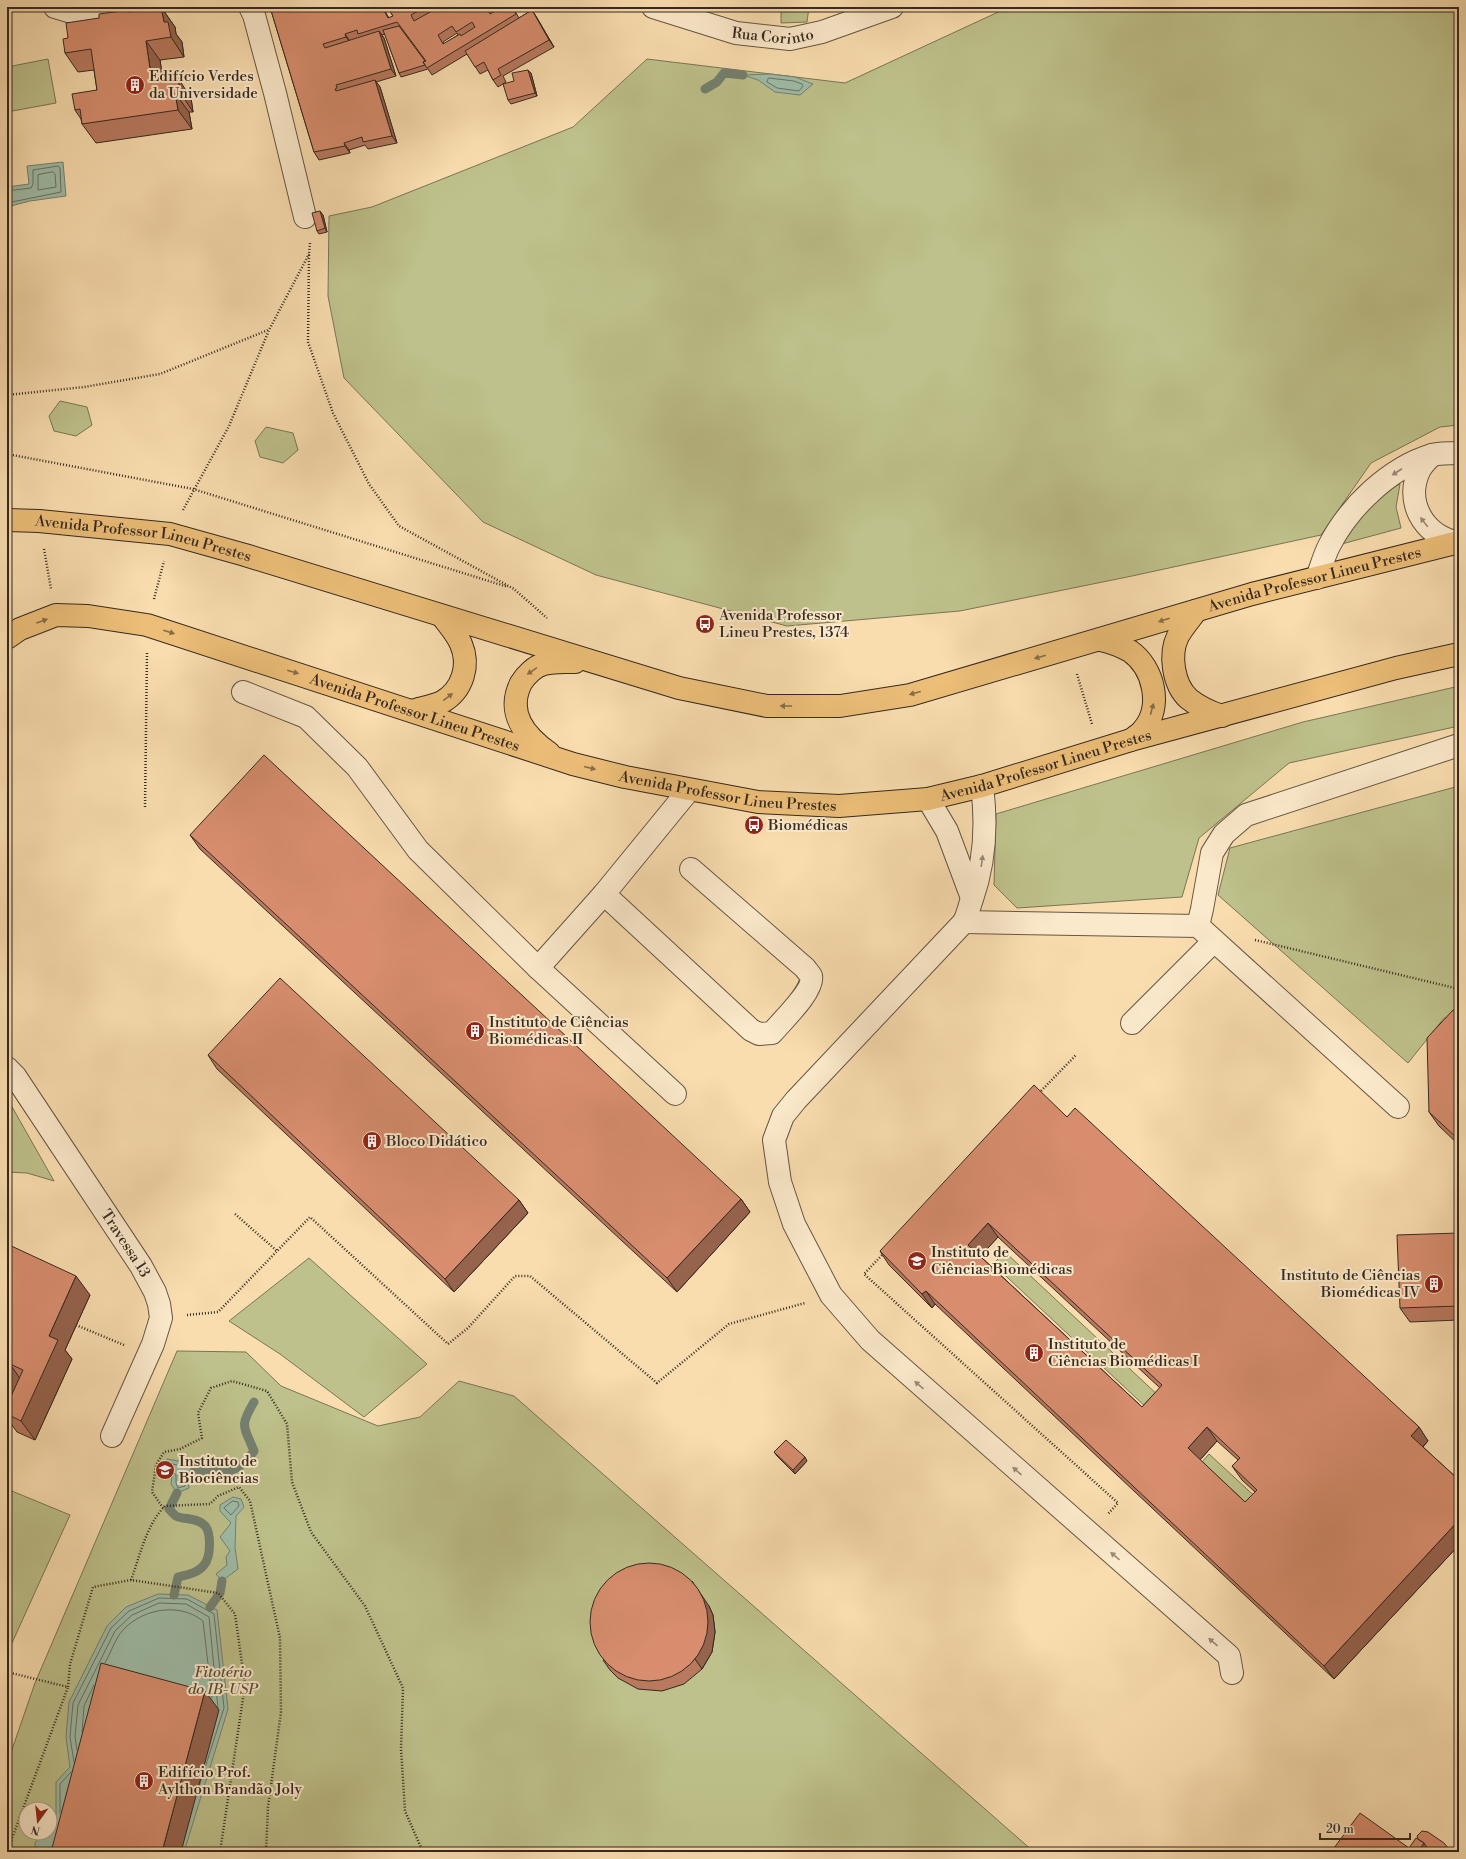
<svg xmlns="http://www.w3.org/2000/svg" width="1466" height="1859" viewBox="0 0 1466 1859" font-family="'Libre Bodoni',serif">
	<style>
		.green { fill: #bec18b; stroke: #7a7556; fill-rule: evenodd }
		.water { fill: #9ebca7; stroke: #748171 }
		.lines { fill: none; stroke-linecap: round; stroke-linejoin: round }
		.shore { stroke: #6a7264; stroke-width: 1 }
		.stream { stroke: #748171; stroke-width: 9 }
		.minor-casing { stroke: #665644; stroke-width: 24 }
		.major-casing { stroke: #352921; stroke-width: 24 }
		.path { stroke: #352921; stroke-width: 2.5; stroke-dasharray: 1 2; stroke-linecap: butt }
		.minor { stroke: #fbe9cb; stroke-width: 22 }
		.major { stroke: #ecbe78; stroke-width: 22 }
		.wall { fill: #b9795f; stroke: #352921; fill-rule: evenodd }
		.shaded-wall { fill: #96634d; stroke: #352921 }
		.building { fill: #d78d6e; stroke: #352921; fill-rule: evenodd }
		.oneway { fill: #988976 }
		.oneway2 { fill: #876c48 }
		.labels { text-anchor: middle; stroke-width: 4; stroke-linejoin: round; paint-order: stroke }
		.street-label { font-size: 15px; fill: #352921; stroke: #fbe9cb }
		.poi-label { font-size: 15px; fill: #352921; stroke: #fbe9cb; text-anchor: start }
		.park-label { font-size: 15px; font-style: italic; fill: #574f3c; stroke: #fbe9cb }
	</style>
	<rect width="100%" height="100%" fill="#f9ddaf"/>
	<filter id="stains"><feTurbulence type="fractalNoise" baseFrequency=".005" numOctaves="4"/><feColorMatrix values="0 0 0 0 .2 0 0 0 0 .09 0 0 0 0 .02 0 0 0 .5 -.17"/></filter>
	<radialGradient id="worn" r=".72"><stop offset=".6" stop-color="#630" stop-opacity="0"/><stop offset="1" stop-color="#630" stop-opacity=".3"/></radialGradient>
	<path class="green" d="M781,7H809L807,22L781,23Z
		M1009,7H1459V425L1440,427L1371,463L1321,535L1132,576L960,611L787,626L596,575L483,522L344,378L328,296L329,216L372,207L573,127L647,59L845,83Z
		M48,59L56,103L7,112V67Z
		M60,401L87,407L92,425L76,436L54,431L49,416Z
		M266,427L293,433L298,450L283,463L260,457L255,441Z
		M1400,484L1396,507L1401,528L1338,545L1362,512L1393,487Z
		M1455,687H1459V726L1289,763L1199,838L1182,897L1017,908L994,885L996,814L1303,722Z
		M1459,786V1015L1444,1018L1408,1063L1218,895L1230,848Z
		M7,1098L54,1181L27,1173L7,1172Z
		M1005,1252L1161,1398L1149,1410L993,1264Z
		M309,1258L427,1364L364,1417L280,1354L229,1321Z
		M177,1351L246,1352L281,1386L378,1426L420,1417L459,1381L514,1396L1034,1852H7V1764L35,1683ZM26,1809H50V1833H26Z
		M1209,1454L1261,1502L1253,1510L1201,1463Z
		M7,1489L70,1515L7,1654Z"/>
	<path class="water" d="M770,74L795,77L813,84L800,95L775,92L758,80L743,75Z
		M63,162L66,196L30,201L7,207V187L29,184L27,166Z
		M167,1459L196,1464V1469L188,1480L189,1488L177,1493L171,1484L172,1476L165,1469Z
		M233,1497L241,1499L244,1507L236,1516L235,1548L238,1569L222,1581L216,1574L227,1565L226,1557L230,1551L220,1537L231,1523L220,1511V1505Z
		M158,1594L188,1595L217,1610L228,1709L184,1852H35V1843L43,1833H50V1823L56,1815V1782L70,1767L66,1737L69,1702L107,1626L126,1607Z"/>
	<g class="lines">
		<path class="shore" d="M769,78L794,81L802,84L803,86L799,91L777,88L767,82Z
			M53,172L55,174L56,187L38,190V175Z
			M7,191L31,188L33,184V170L58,166L60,168L61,192L7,203
			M172,1464L192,1468L184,1479L185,1486L178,1488L176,1483V1475L169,1468Z
			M233,1501L238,1502L239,1506L231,1515L224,1508Z
			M105,1663C110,1654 114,1643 119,1635C138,1609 178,1601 203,1621L212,1698
			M82,1732L84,1706L94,1685
			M77,1750L75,1737L78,1705L115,1631L132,1615L159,1603L186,1604L209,1617L218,1708
			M74,1762L70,1737L73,1703L111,1628L129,1611L159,1598L187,1599L214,1614L224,1708L197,1793
			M60,1813V1784L71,1772"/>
		<path class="stream" d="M705,89L717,82L724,73L743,75
			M196,1469C222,1474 238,1475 254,1451C244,1426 239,1427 254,1402
			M174,1595L178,1577C187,1575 198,1573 204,1565C211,1557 212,1530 203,1524C194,1517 184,1520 176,1516C174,1515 171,1511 169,1509L177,1493
			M210,1607L220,1593L222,1581"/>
		<g class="minor-casing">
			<g id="minor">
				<path d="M55,7L98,20L145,7"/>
				<path d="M250,7L254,15L275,93L305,217"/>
				<path id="s1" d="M653,7L736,33L790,39L822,32L892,7"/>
				<path d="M1432,455C1428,459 1423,464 1420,469C1404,501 1423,534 1455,542"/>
				<path d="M1317,578C1321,567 1324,556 1329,546C1349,507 1389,468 1432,455C1440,453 1450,453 1459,453"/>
				<path d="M243,692L306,717L357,767L418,850L538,968L675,1094"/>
				<path d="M982,786C987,824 985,862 972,899C969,907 968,914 964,922L796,1100L783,1116L774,1140L780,1182L794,1224L831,1295L870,1340L1229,1656L1232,1673"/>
				<path d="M928,799L947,831L972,898"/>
				<path d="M604,894L751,1030L759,1034L772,1033C780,1023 815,990 811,976C810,974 807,971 805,968L691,869"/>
				<path d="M964,922L1198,926L1398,1107"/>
				<path d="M1198,926L1202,909L1212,853L1224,834L1246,815L1459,745"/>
				<path d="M538,968L604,894L689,790"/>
				<path d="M1132,1023L1214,941"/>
				<path id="s2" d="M7,1068L15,1076L141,1266L155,1292L159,1304L161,1318L153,1344L112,1436"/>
			</g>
		</g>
		<g class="major-casing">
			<g id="major">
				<path id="s3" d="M7,520L39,521L170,534L245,555L679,688L767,706H840L910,695L1252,594L1459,542"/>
				<path d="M1196,611C1190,619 1183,627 1178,636C1169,654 1173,685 1189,699C1199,707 1210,712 1222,716"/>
				<path id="s4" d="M7,638L20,629L56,615L88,616L147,625L573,764L625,777L758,802L839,806L928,799L982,786L1131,740L1396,668L1459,654"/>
				<path d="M1101,640C1110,642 1121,646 1130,651C1154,668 1163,707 1143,730C1140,734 1135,737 1131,740"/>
				<path d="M412,711C422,708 433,706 442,702C463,690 470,665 461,644C457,634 448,624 442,616"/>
				<path d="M549,753C525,736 506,713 521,683C526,675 535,666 544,664C554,661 565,662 575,662"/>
			</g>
		</g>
		<path class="path" d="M310,243L309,254L308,342L333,413L369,484L399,526L514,589L547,618
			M7,395L84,387L160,374L268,330
			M7,454L193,489L508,587
			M183,510L229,426L269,330L309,254
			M44,549L51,589
			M154,599L164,561
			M1077,674L1092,724
			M145,807L147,653
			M1255,940L1459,989
			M1039,1093L1076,1055
			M235,1214L277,1251
			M884,1253L864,1274L1118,1503L1108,1514
			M187,1315L218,1312L310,1217L448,1344L468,1328L515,1276H530L657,1383L729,1324L805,1303
			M76,1325L124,1345
			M163,1508L152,1492L156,1465L164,1452L180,1449L202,1438L198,1413L211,1388L232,1381L267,1391L287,1424L292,1482L311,1532L365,1606L403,1688L401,1749L405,1811L423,1852
			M131,1580C140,1556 146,1525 165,1506L210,1504L218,1496L239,1487L250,1501L280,1638L281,1712L268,1807L266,1852
			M7,1672L68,1687L70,1664L93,1587L131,1580L218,1593L235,1614L245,1685L220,1852
			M7,1852L68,1687"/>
		<use href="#minor" class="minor"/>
		<use href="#major" class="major"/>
	</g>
	<path class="wall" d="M161,7L175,27L176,34L182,42L184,57L160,60L163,80L191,98L193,112H189L192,129L96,143L82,124L81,119L75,110L97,90L94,70L78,72L65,53L68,38L99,18L129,10L131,12Z
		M270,7L385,11L389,18L393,16L387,7H514L513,8L519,18L532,10L537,18L554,47L503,76L506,82L498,87L493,80L488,70L480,74L467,54L432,75L428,69L401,77L399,73L385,34L382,35L384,38L396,76L376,82L380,87L397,143L368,149L365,145L349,150L350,153L319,160L314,152ZM457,33L458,35L444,44L443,42Z
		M809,7H819L811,10Z
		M528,70L531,73L537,96L511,104L508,100L514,81Z
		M323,215L327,232L319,234L317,231Z
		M190,835L741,1199L750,1212L677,1292L200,849Z
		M1453,1010L1459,1145L1439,1126L1429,1112Z
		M208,1055L519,1200L528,1213L454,1292L217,1069Z
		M1067,1117L1419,1427L1428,1441L1423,1447L1459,1480V1545L1334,1679L935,1304L932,1308L889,1265L880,1251ZM998,1237L1160,1388L1142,1407L980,1256ZM1217,1441L1238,1460L1232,1466L1242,1480L1255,1492L1245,1502L1200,1460Z
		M1459,1233V1320L1410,1322L1400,1308Z
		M7,1244L90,1295L65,1350L72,1359L35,1440L17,1432L7,1418V1405L8,1403L7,1402Z
		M774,1452L807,1461L795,1474L777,1456Z
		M709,1606L713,1615L715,1632L712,1652L702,1669L684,1684L662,1691L638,1689L618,1678L610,1670L603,1660Z"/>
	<path class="shaded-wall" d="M161,7L175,27L176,34L182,42L184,57L171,37L164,22Z
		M532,10L537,18L554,47L549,40Z
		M379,31L384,38L396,76L391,69Z
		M345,34L350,41L351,44L346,37Z
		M146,41L160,60L166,101L152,82Z
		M528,70L531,73L537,96L535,93Z
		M178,78L191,98L193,112L180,92Z
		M375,80L380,87L397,143L392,136Z
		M175,93L189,112L192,129L178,110Z
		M344,143L349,150L350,153L345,146Z
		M320,211L323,215L327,232L325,228Z
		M741,1199L750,1212L677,1292L667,1278Z
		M519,1200L528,1213L454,1292L445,1279Z
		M988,1223L998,1237L978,1259L968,1245Z
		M76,1276L90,1295L65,1350L72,1359L35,1440L21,1421L49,1336Z
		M926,1291L935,1304L932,1308L922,1294Z
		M10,1364L23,1383L13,1405L7,1396V1369Z
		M1207,1427L1217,1441L1198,1462L1188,1448Z
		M1419,1427L1428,1441L1420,1449L1411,1436Z
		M805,1457L807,1461L795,1474L793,1470Z
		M1459,1520V1545L1334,1679L1324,1666Z
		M692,1581L709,1606L713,1615L715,1632L712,1652L702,1669L695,1659Z
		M205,1691L219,1710L181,1852H162Z
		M1424,1843L1431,1852H1418Z"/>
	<path class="building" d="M161,7L164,22H168L171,37L146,41L152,82L178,78L180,92L175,93L178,110L82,124L80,109L75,110L72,94L97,90L91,49L65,53L63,39L68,38L66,23L99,18V14L129,10V12Z
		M270,7H382L388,18L393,16L387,7H425L411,15L414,21L439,7H497L489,12L490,14L502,7H512L516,14L427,68L423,62L426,61L397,22L358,34L357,30L345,34L346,37L323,44L325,48L379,31L391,69L336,85L337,88L335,89L336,91L375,80L392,136L363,142L362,137L344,143L345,146L314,152ZM472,22L475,27L461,36L460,34L443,44L438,35L452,26L456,32Z
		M532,10L549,40L498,69L501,75L493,80L484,62L475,67L465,51Z
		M399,26L425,61L423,62L425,65L399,73L383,30Z
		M528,70L535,93L508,100L503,84L514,81L512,73Z
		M320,211L325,228L317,231L312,213Z
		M264,755L741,1199L667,1278L190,835Z
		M280,978L519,1200L445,1279L208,1055Z
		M1459,1009V1145V1140L1429,1112L1427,1038L1453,1010Z
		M1034,1085L1067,1117L1075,1108L1419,1427L1411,1436L1459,1480V1520L1324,1666L926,1291L922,1294L880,1251ZM988,1223L1162,1385L1142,1407L968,1245ZM1207,1427L1240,1458L1232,1466L1257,1490L1245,1502L1188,1448Z
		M1459,1233V1306L1400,1308L1397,1235Z
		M7,1244L76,1276L49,1336L58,1340L21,1421L7,1414V1405L23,1370L10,1364L7,1369Z
		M786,1440L805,1457L793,1470L774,1452Z
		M590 1622a59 59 0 1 1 118 0a59 59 0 1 1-118 0Z
		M101,1663L205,1691L162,1852H51Z
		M1360,1813L1409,1848L1416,1838L1424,1843L1418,1852H1331Z
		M1422,1831L1428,1832L1444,1843L1449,1849V1852H1430L1424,1843L1418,1839L1417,1836Z"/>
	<defs><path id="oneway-solid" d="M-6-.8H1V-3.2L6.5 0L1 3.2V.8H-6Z"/></defs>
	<g class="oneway">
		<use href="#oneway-solid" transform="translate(1397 472) rotate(147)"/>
		<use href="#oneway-solid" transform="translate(1424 522) rotate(-128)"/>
		<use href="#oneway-solid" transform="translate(982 861) rotate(-82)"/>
		<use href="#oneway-solid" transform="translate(919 1385) rotate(-139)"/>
		<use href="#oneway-solid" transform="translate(1017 1471) rotate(-139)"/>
		<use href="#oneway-solid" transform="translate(1115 1556) rotate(-139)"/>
		<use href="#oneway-solid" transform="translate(1213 1642) rotate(-139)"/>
	</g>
	<g class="oneway2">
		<use href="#oneway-solid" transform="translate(1164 620) rotate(163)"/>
		<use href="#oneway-solid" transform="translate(42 621) rotate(-20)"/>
		<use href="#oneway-solid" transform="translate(169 632) rotate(18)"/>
		<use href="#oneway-solid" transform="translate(1040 657) rotate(164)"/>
		<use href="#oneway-solid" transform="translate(532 671) rotate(146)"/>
		<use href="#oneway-solid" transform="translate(293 672) rotate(16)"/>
		<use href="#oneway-solid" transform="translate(915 693) rotate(165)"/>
		<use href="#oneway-solid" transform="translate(448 697) rotate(-38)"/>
		<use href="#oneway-solid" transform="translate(786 706) rotate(-180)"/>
		<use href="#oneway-solid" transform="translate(1152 709) rotate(-75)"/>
		<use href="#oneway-solid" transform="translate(590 768) rotate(14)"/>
	</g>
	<defs>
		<g id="building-disc" transform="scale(1)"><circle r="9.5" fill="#8f2418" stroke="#fbe9cb"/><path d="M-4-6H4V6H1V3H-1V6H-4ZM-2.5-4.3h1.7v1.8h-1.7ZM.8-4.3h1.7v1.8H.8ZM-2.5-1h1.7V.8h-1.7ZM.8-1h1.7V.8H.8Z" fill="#fff"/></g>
		<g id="bus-disc" transform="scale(1)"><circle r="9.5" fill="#8f2418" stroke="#fbe9cb"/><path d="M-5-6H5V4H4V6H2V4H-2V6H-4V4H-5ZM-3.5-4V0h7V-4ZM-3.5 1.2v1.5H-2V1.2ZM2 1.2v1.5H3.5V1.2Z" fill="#fff"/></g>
		<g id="university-disc" transform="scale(1)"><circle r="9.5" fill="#8f2418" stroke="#fbe9cb"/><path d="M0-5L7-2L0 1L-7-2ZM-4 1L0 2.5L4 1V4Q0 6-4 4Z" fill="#fff"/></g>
	</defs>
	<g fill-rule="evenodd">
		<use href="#building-disc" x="135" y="85"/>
		<use href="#bus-disc" x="705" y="624"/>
		<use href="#bus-disc" x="754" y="825"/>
		<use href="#building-disc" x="475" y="1031"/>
		<use href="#building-disc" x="372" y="1141"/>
		<use href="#university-disc" x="917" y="1261"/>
		<use href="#building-disc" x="1434" y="1284"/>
		<use href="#building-disc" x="1034" y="1353"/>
		<use href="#university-disc" x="165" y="1470"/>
		<use href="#building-disc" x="144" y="1781"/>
	</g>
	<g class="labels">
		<g class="street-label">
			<text dy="5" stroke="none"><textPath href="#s1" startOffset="124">Rua Corinto</textPath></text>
			<text dy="5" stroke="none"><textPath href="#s3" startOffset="138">Avenida Professor Lineu Prestes</textPath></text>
			<text dy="5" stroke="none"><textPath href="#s3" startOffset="1350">Avenida Professor Lineu Prestes</textPath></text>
			<text dy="5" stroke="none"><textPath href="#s4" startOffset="428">Avenida Professor Lineu Prestes</textPath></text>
			<text dy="5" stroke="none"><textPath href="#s4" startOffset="1076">Avenida Professor Lineu Prestes</textPath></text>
			<text dy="5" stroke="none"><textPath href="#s4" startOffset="752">Avenida Professor Lineu Prestes</textPath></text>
			<text dy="5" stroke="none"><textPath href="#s2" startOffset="212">Travessa 13</textPath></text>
		</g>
		<g class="poi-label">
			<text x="149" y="81">Edifício Verdes<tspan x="149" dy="17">da Universidade</tspan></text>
			<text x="719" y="620">Avenida Professor<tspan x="719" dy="17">Lineu Prestes, 1374</tspan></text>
			<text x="768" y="830">Biomédicas</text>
			<text x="489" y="1027">Instituto de Ciências<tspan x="489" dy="17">Biomédicas II</tspan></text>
			<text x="386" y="1146">Bloco Didático</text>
			<text x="931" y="1257">Instituto de<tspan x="931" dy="17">Ciências Biomédicas</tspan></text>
			<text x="1420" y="1280" text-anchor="end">Instituto de Ciências<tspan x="1420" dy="17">Biomédicas IV</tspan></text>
			<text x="1048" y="1349">Instituto de<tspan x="1048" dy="17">Ciências Biomédicas I</tspan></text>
			<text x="179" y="1466">Instituto de<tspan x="179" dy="17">Biociências</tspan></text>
			<text x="158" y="1777">Edifício Prof.<tspan x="158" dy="17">Aylthon Brandão Joly</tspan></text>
		</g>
		<g class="park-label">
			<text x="223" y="1677">Fitotério<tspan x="223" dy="17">do IB-USP</tspan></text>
		</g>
	</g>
	<rect width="1466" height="1859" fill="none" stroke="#f9ddaf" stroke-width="24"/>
	<rect x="8" y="8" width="1450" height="1843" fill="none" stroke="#352921" stroke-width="2"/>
	<rect x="12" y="12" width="1442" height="1835" fill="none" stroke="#352921"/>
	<g transform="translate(38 1821) rotate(195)"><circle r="19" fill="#fbe9cb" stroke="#ac9c87"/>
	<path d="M0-3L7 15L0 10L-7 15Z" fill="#8f2418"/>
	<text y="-6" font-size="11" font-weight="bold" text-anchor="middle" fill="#352921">N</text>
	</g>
	<path d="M1320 1833v6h90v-6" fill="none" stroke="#352921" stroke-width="2"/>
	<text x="1326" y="1833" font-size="12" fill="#352921" stroke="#fbe9cb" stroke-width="3" paint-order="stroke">20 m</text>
	<rect width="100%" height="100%" filter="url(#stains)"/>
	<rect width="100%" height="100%" fill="url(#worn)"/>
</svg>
